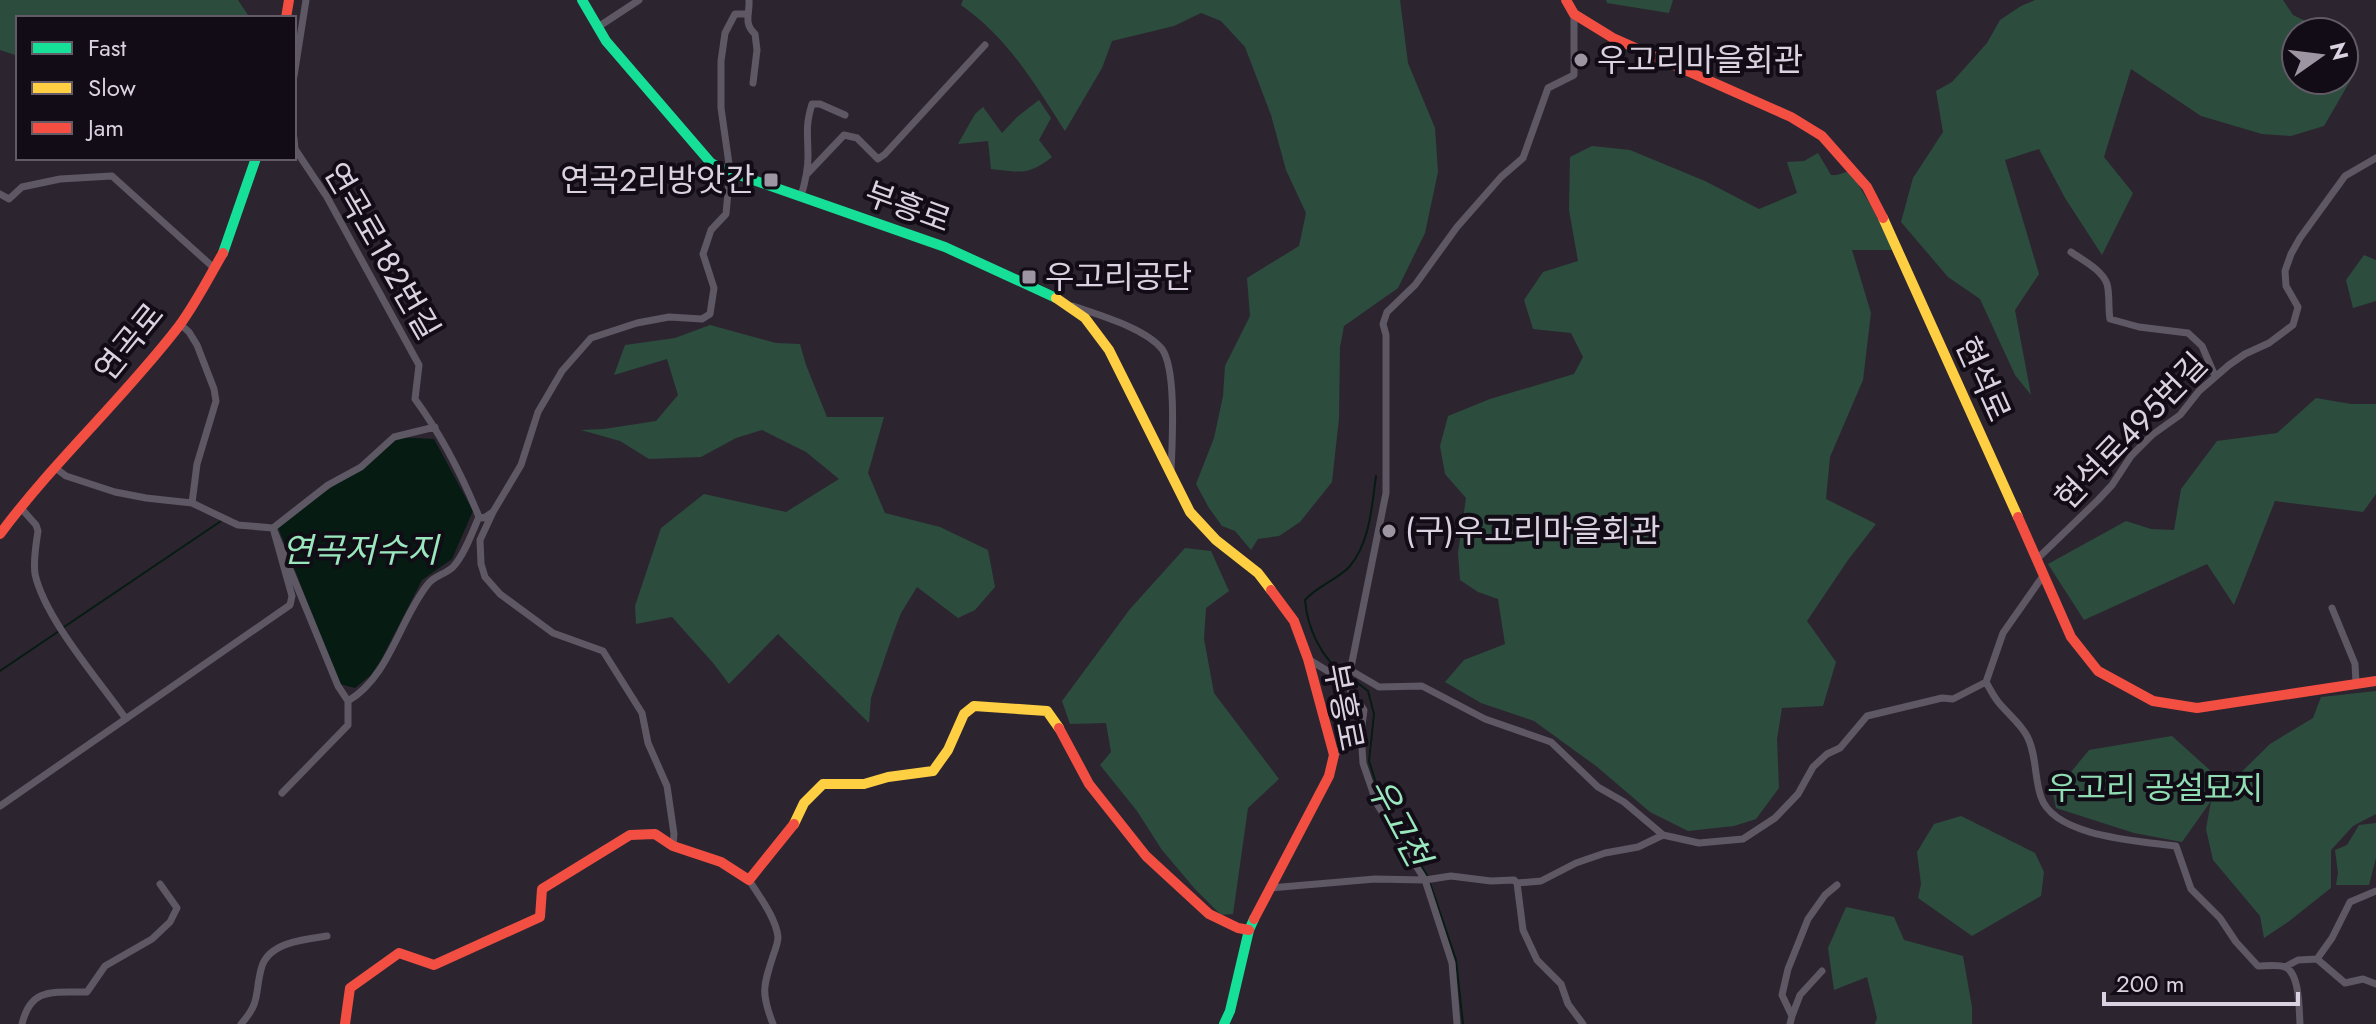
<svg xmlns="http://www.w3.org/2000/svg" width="2376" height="1024" viewBox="0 0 2376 1024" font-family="Jost,'Noto Sans KR',sans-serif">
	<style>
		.green { fill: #2c4c3d }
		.water { fill: #061b12 }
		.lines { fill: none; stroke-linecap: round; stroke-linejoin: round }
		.stream { stroke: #061b12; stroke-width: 2 }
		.street { stroke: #5e5764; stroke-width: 7 }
		.fast { stroke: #16e098; stroke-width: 10 }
		.slow { stroke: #ffcf43; stroke-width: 10 }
		.jam { stroke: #f24e42; stroke-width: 10 }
		.poi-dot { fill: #9d95a2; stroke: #120c16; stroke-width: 3 }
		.labels { text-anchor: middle; stroke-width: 8; stroke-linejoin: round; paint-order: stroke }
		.poi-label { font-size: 32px; fill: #dad2e0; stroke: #120c16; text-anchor: start }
		.street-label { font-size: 32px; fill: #dad2e0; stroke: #120c16 }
		.park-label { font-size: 32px; fill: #90ddb4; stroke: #120c16 }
		.water-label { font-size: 34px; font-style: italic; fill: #9ae7be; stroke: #120c16 }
	</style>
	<rect width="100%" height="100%" fill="#2c2530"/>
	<path class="green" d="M0,0H238L250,18H18V56L0,50Z
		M963,0H1400L1408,63L1435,128L1438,172L1425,233L1398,288L1344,326L1340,347L1339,418L1332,482L1300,522L1279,536L1258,539L1251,550L1235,531L1222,526L1209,508L1196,484L1214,438L1223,396L1225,366L1250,316L1247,278L1299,246L1306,213L1286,170L1271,115L1245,47L1221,21L1201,13L1174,26L1112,41L1102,68L1065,131C1033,82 1010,40 961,5Z
		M1606,0H1673L1669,13L1607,3Z
		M2035,0H2283L2293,15L2328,32H2296V80H2344V53L2356,71L2324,126L2291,136L2262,134L2201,116L2131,69L2104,157L2133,193L2102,255L2065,198L2039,149L2005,160L2039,274L2015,310L2031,395L2015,375L1980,299L1948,277L1901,222L1913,178L1943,132L1936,91L1952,82L1987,43L2000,20L2021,6Z
		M1039,100L1051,118L1039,140L1052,157C1028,176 1020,172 991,169L988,141L958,144L975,114L983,107L1002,133L1017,117Z
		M1592,146L1630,150L1705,181L1759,209L1797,193L1787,162L1804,161L1818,153L1831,175C1839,176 1843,172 1850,171L1872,207L1893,250H1852L1871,313L1863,380L1830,457L1826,499L1876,524L1848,560L1807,621L1836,662L1823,706L1782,708L1777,739L1779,788L1756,819L1734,826L1688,831L1650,812L1596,766L1534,721L1481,703L1445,682L1464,660L1505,644L1498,599L1478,592L1460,580L1458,553L1466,498L1445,474L1440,446L1448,416L1490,399L1574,374L1583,357L1571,333L1533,329L1524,300L1543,272L1578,261L1569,210L1570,157Z
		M2364,255L2376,260V301L2353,308L2346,280Z
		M710,325L776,343L800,344L806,365L827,417H884L868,473L885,513L940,527L988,550L995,587L975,610L958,618L917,587L901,613L893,634L871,698L869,723L778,634L729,684L714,664L672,617L636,624L635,606L661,528L704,494L786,512L839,479L806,452L762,430L736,438L701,457L649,459L620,441L581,430L604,429L656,421L678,395L667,359L614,375L625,345L675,338Z
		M2316,398L2351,404H2376V494L2363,512L2275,501L2234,605L2207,564L2084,620L2048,564L2126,521L2151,529L2174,530L2181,489L2217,441L2277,433Z
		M1185,548L1211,551L1229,591L1206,608L1204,639L1214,693L1279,779L1248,808L1233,914L1221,915L1195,889L1162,850L1137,811L1100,765L1111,752L1106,723L1070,724L1062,701L1130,609Z
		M2376,691V814L2353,826L2331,850V888L2288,922L2264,938L2260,916L2213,860L2206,829L2211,801L2182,842L2134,833L2056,808L2053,794L2089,750L2172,736L2222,781L2213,800L2270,744L2313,718L2321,697Z
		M1961,816L2035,853L2044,872L2041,896L1972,936L1918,898L1921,884L1917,852L1934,824Z
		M2376,823V858L2369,885H2336L2338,873L2335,850L2347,845L2359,825Z
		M1846,907L1894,917L1904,940L1963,956L1972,1007V1024H1875L1877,1018L1867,977L1834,990L1828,948Z"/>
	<path class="water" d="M394,437L434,439L473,511L452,559L422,580L382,658L371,675L355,688L340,684L277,525L361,467Z"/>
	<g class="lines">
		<path class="stream" d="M64,627L221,521
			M0,671L59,631
			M1345,674C1321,660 1307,626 1305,600C1318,585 1339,579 1350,566C1370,542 1372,505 1376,476
			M1350,677L1368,691L1374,714L1369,761L1382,802L1428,877
			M1430,883L1456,960L1463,1024"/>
		<path class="street" d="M749,0C750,14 743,23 755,34L757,50L753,83
			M598,27L639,0
			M294,76L306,0
			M294,138L295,149L327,197L419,365L415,399C442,436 462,475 479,517C472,532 465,554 453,567C446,574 434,576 428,584C399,620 390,676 348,701
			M807,174L844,135L857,138L878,159L885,154L985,45
			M0,194L9,199L22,187L60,179L112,176L214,268
			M801,196C805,183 808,170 808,157C808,134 805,127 812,104H820L845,115
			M2071,252C2084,261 2102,270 2107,284C2110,294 2108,308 2110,319L2139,327L2188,333L2202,346L2215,376
			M1073,306C1099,315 1145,328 1162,349C1177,370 1172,445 1171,472
			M180,324L189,332L197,345L214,389L216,401L197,464L192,503
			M54,467L66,476L115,492L146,498L192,503L238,525L273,528L338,686L348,701V725L282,793
			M20,507L36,525L38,531C36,545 33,560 35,574C45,619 98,679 126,719
			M493,512L480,540L481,564L485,577L500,594L553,633L603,651L642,713L648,743L667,786L674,834L673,846
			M479,517L484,518L493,512L521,465L538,412L562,371L591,338L637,323L669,317L702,319L710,314L714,288L703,254L711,230L726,214L730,171L721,108V61L725,33L735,14H746
			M2036,560L2098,500L2112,485L2131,456L2152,435L2180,415L2199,391L2229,365L2245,354L2269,343L2293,325L2298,307L2286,286L2285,271L2291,254L2300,238L2345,176L2376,158
			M2332,608L2355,664L2356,683
			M1308,659L1344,681L1351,667L1386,493V335L1383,324L1387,312L1415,285L1457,227L1501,177L1523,158L1548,88L1574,75V14
			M1350,670L1379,687L1422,686L1485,719L1551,742L1598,787L1624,802L1663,835L1699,843L1743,839L1775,818L1798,794L1813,767L1827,754L1840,748L1867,716L1942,698L1953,699L1986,682L2003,633L2043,576
			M1986,682C1990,689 1994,697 1999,703C2009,715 2020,723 2027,736C2037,755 2034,778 2041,797C2054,837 2140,841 2176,846L2191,889L2220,918L2236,942L2258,966C2265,966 2278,964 2285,967C2300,973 2299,1010 2300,1024
			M1361,733L1363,763L1377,804L1425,880L1452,963L1457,1024
			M1334,755L1361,733L1364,710L1344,681
			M0,806L290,605L292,596L273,528L328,485L361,467L394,437L435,427
			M749,880C759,896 776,918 778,937C778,943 775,950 773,956C763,987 761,993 773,1024
			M1517,883L1523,930L1537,960L1561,984L1568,1004L1583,1024
			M1269,888L1375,879L1425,880L1451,876L1491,881L1514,880L1517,883L1541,881L1576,863L1605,853L1638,847L1663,835
			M2317,959L2332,938L2350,902L2376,891
			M2285,967L2298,960L2317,959L2345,983L2363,979L2376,984
			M1792,1016L1800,995L1822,971
			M22,1024C31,986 54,993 87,992L105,966L152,939L170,922L177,908L160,884
			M241,1024C262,1001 254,992 262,966C270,942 306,939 327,936
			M1790,1024L1792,1016L1782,995L1788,969L1808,919L1825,895L1837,885"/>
		<path class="fast" d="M582,0L606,41L711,163L722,169L945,247L1056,298
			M223,253L256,158
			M1224,1024L1230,1011L1249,930L1254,919"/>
		<path class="slow" d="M1883,218L2018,517
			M1056,298L1085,318L1109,350L1190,512L1216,540L1258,573L1271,590
			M794,824L804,803L823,784H864L888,777L933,771L948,750L964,714L974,706L1047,711L1059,728"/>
		<path class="jam" d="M1566,0L1574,14L1613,38L1791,117L1822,136L1867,187L1883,218
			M286,18L289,0
			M2018,517L2071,637L2098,671L2153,701L2197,708L2376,681
			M0,534C55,460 123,399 179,326C196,303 209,277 223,253
			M1059,728L1089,784L1146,856L1209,914L1238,928L1249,930
			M1254,919L1329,776L1334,755L1308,659L1294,621L1271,590
			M345,1024L350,988L399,953L434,965L540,917L542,889L630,835L655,834L673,846L721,862L749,880L794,824"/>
	</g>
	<g class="poi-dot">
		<circle cx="1581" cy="60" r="8"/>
		<rect x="763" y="172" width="16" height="16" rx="4"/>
		<rect x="1021" y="269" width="16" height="16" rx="4"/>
		<circle cx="1389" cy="531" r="8"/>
	</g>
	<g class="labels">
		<g class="poi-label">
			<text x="1597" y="71">우고리마을회관</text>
			<text x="755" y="191" text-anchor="end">연곡2리방앗간</text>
			<text x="1045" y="288">우고리공단</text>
			<text x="1405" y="542">(구)우고리마을회관</text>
		</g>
		<g class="street-label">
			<text transform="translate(908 207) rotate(20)" y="11">부흥로</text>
			<text transform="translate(382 251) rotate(60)" y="11">연곡로182번길</text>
			<text transform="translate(129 342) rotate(-51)" y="11">연곡로</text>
			<text transform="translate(1983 379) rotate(66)" y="11">현석로</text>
			<text transform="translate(2131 431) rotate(-46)" y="11">현석로495번길</text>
			<text transform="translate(1344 707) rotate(79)" y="11">부흥로</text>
		</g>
		<g class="park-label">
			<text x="2155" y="799">우고리 공설묘지</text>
		</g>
		<g class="water-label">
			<text x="360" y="562">연곡저수지</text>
			<text transform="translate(1399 822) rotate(62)" y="12">우고천</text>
		</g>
	</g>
	<rect x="16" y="16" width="280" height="144" fill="#120c16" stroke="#625b67" stroke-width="2"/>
	<rect x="32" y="42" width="40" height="12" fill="#16e098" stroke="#625b67" stroke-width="2"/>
	<text x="88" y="56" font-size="24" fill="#dad2e0">Fast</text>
	<rect x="32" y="82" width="40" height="12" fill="#ffcf43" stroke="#625b67" stroke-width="2"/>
	<text x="88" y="96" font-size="24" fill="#dad2e0">Slow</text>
	<rect x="32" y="122" width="40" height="12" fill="#f24e42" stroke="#625b67" stroke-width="2"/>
	<text x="88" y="136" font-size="24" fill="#dad2e0">Jam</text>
	<g transform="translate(2320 56) rotate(76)"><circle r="38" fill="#120c16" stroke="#625b67" stroke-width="2"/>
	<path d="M0-6L14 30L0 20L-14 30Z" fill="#9d95a2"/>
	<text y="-12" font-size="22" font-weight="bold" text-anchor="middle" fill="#dad2e0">N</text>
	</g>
	<path d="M2104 992v12h194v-12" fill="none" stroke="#dad2e0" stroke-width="4"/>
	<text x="2116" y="992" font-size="24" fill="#dad2e0" stroke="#120c16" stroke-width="6" paint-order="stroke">200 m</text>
</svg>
